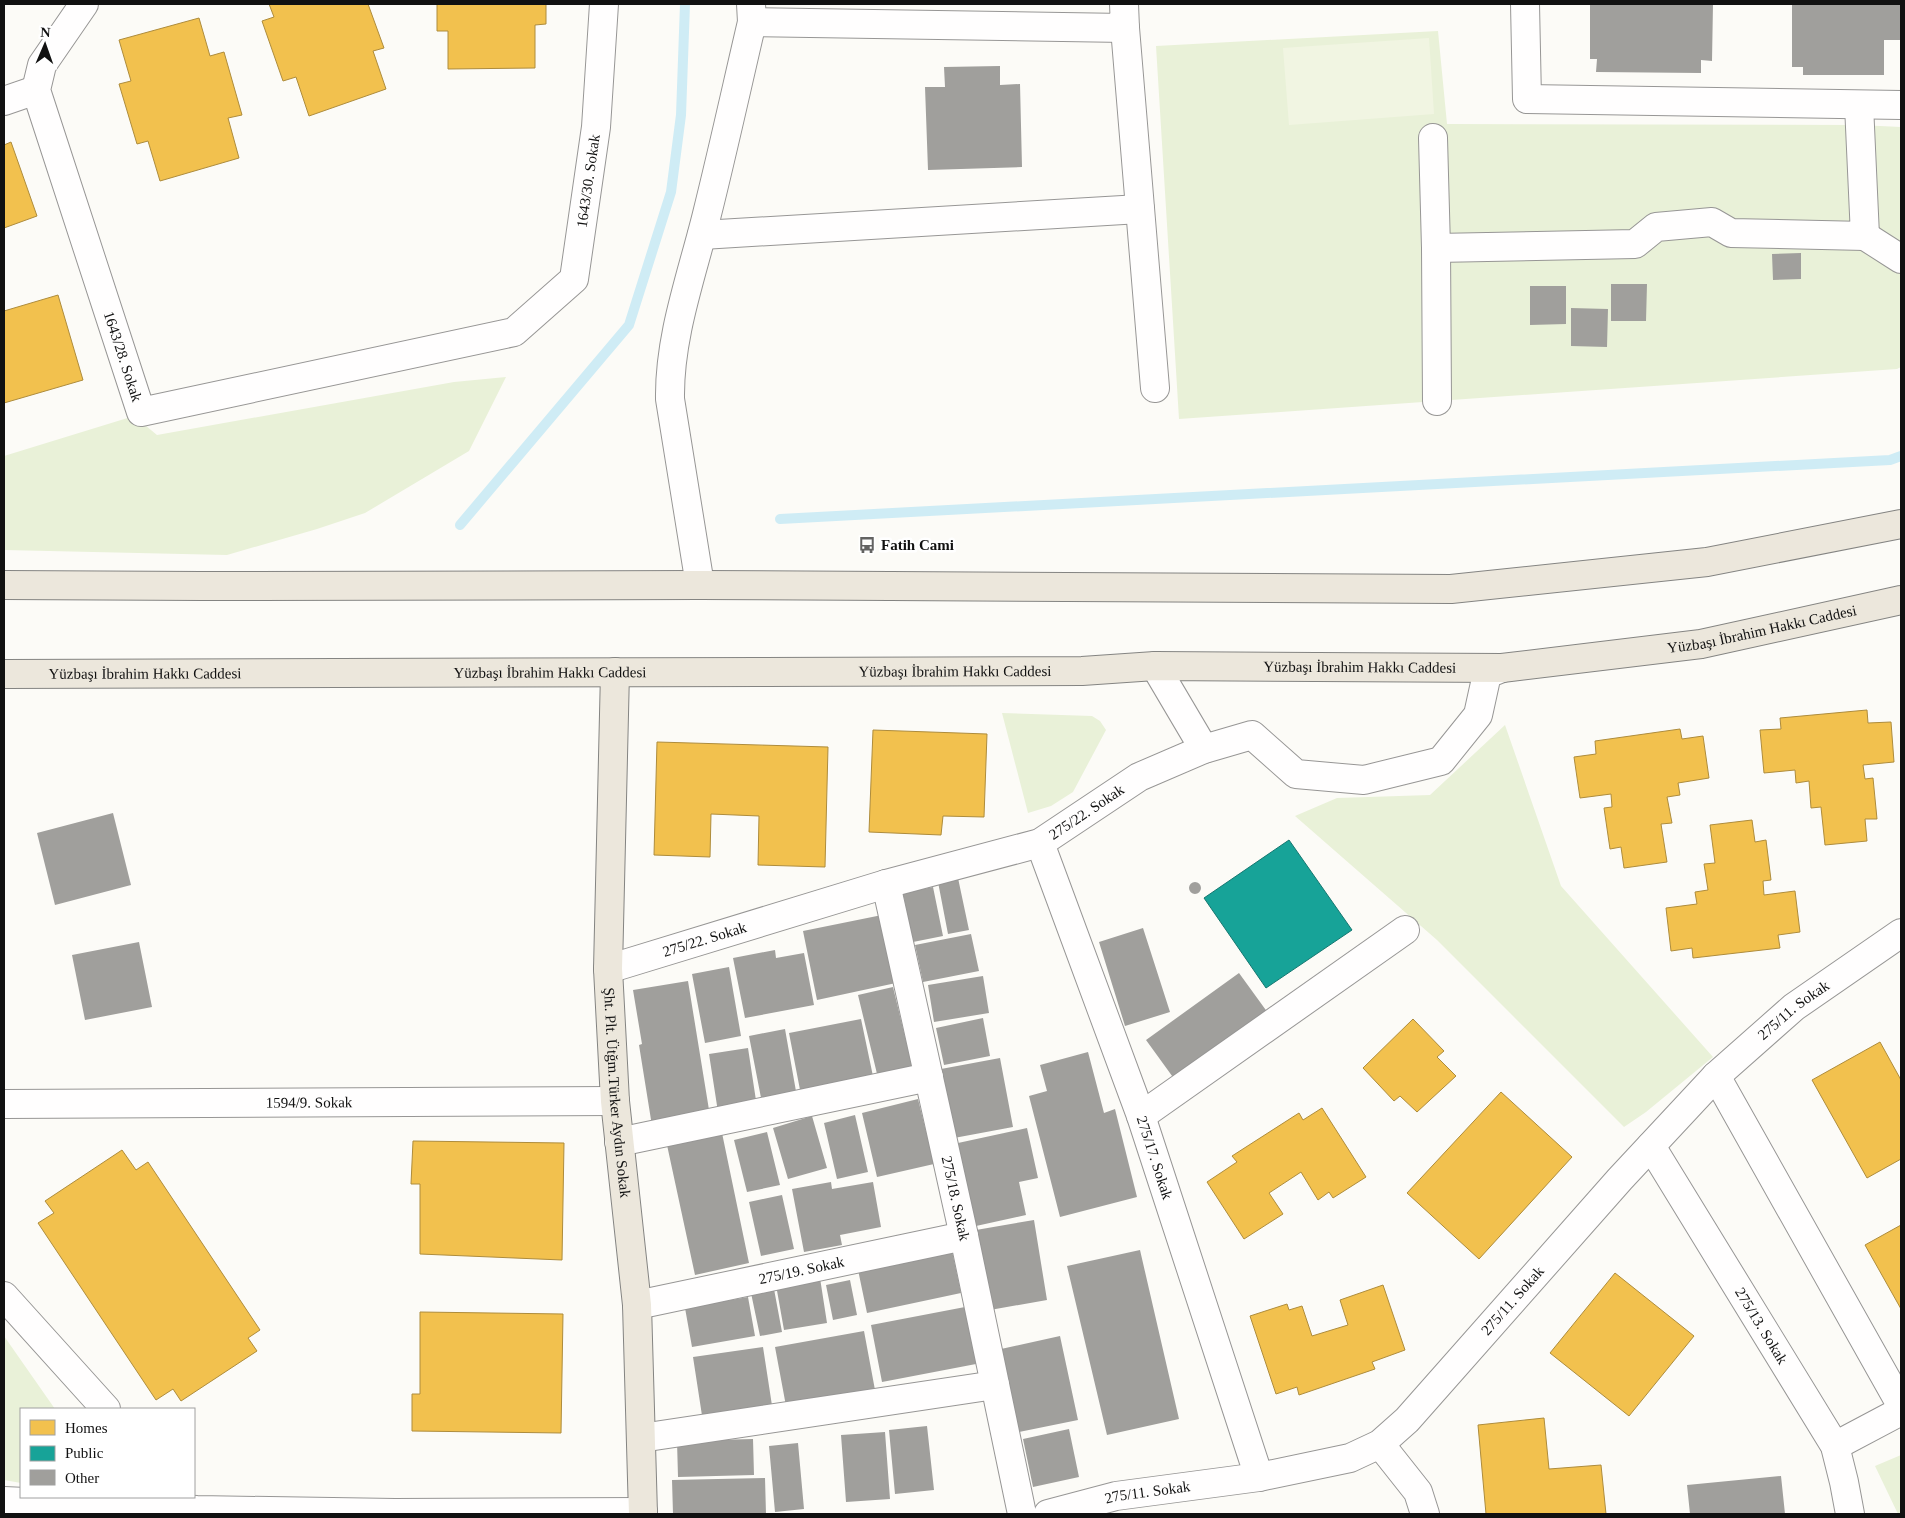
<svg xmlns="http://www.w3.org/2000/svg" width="1905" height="1518" viewBox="0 0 1905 1518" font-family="Georgia,serif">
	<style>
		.green { fill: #e9f1d8 }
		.pitch { fill: #f1f5e2 }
		.homes { fill: #f2c14e; stroke: #ae8c3c }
		.public { fill: #17a398; stroke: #157770 }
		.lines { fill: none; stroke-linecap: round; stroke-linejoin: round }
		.stream { stroke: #cfecf5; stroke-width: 10 }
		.building { fill: #a09f9c }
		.minor-casing { stroke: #979695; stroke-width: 30 }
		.major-casing { stroke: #848482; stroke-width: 30 }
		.minor { stroke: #fffefe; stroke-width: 28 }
		.major { stroke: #ece7dc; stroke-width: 28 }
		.labels { text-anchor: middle; stroke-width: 5; stroke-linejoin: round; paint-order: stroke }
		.street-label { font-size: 15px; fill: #111; stroke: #fff }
		.poi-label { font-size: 15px; font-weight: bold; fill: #111; stroke: #fff; text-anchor: start }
	</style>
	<rect width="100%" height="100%" fill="#fcfbf7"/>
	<path class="green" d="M1438,31L1447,124L1859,125L1901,127V367L1897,369L1179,419L1156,46Z
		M506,377L469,451L365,513L317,529L227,555L4,550V456L134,416L157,435L454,382Z
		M1002,713L1092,716L1100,721L1106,730L1073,792L1051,806L1028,813Z
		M1505,725L1561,886L1713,1057L1646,1112L1624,1127L1437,940L1295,816L1337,798L1430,795Z
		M4,1336L55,1409H21V1483L4,1480Z
		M1901,1455V1514H1898L1875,1466Z"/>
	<path class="pitch" d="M1429,38L1434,114L1289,125L1283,48Z"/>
	<path class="homes" d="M269,4H368L384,48L373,51L386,89L309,116L296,77L283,81L262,21L274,17Z
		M437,4H546V24L535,25V68L448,69V31H437Z
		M199,18L210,56L224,52L242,115L228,118L239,158L160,181L148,141L137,144L119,84L131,81L119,40Z
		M11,142L37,216L4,228V145Z
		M58,295L83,380L4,403V311Z
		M1867,710L1868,723L1891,722L1894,762L1863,765L1865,779L1873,778L1877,819H1865L1867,841L1825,845L1821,807L1811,808L1809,781L1796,783L1795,770L1764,773L1760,730L1781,729L1780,718Z
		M1680,729L1682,739L1703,736L1709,778L1678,783L1680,795L1667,797L1672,823L1661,824L1667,862L1624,868L1621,847L1610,849L1604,808L1612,807L1611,794L1580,798L1574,757L1596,754L1595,741Z
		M873,730L987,734L984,817L943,816L941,835L869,832Z
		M657,742L828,747L825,867L758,865L759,816L711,814L710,857L654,855Z
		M1752,820L1755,842L1766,840L1771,880L1763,881L1764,895L1795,891L1800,932L1778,935L1780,948L1693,958L1692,948L1671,951L1666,908L1697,904L1695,892L1708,890L1704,864L1715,863L1710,825Z
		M1413,1019L1444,1051L1437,1057L1456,1076L1417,1112L1400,1096L1394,1101L1363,1068Z
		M1880,1042L1901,1080V1159L1867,1178L1812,1080Z
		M1501,1092L1572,1157L1479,1259L1407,1193Z
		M1322,1108L1366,1177L1333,1198L1329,1192L1318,1200L1301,1172L1269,1193L1283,1214L1244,1239L1207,1182L1237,1162L1232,1156L1299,1113L1303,1120Z
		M413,1141L564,1143L562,1260L420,1254V1184H411Z
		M122,1150L136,1170L148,1162L260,1330L248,1338L257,1351L181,1401L173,1389L156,1400L38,1223L54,1213L45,1201Z
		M1901,1225V1309L1865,1245Z
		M1615,1273L1694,1336L1629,1416L1550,1353Z
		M1383,1285L1405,1350L1372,1362L1375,1369L1299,1395L1297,1387L1276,1394L1250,1316L1287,1304L1289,1310L1302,1306L1312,1336L1348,1325L1340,1300Z
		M420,1312L563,1314L561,1433L412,1431V1394H420Z
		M1544,1418L1549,1469L1601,1465L1606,1514H1486L1478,1425Z"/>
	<path class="public" d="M1289,840L1352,930L1266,988L1204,898Z"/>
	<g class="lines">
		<path class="stream" d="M780,519L1890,460L1901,456
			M460,525L629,325L671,192L681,115L685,4"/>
	</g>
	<path class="building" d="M1590,4H1713L1712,61L1701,60V73L1596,72L1597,59H1590Z
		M1792,4H1901V40H1884V75H1803V67H1792Z
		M1000,66V85L1020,84L1022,167L928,170L925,87H945L944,67Z
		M1801,253V279L1773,280L1772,254Z
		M1611,284H1647L1646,321H1611Z
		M1530,286H1566V324L1530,325Z
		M1571,308L1608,309L1607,347L1571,346Z
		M113,813L131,885L55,905L37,833Z
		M958,878L969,930L948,934L938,882Z
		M1189 888a6 6 0 1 1 12 0a6 6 0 1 1-12 0Z
		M933,887L943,936L913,942L903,893Z
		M882,915L896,983L817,1000L803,931Z
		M1143,928L1170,1012L1125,1026L1099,942Z
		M971,934L979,971L923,982L915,945Z
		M139,942L152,1007L85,1020L72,955Z
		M775,950L776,958L804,953L814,1005L745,1018L733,958Z
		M729,967L741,1036L705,1043L692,974Z
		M1239,973L1268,1013L1175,1080L1146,1040Z
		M983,976L989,1013L934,1022L928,985Z
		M688,981L710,1116L652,1126L639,1045L642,1044L633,990Z
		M893,987L913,1070L878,1078L858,995Z
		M983,1018L990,1056L944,1065L936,1028Z
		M861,1019L874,1081L801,1095L789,1033Z
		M785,1029L797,1097L762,1103L749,1036Z
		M748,1048L757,1107L718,1112L709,1054Z
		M1088,1052L1104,1113L1115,1109L1137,1197L1060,1217L1029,1096L1047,1091L1040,1065Z
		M1000,1058L1013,1127L954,1138L941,1069Z
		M918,1099L934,1164L877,1177L862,1113Z
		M855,1115L868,1172L837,1179L824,1123Z
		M812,1116L827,1168L788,1179L773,1128Z
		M1027,1128L1038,1178L1019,1182L1026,1215L976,1226L958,1143Z
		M767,1132L780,1185L747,1192L734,1140Z
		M722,1133L749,1263L695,1275L667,1145Z
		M831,1182L832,1189L873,1182L881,1227L840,1235L842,1245L804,1252L792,1189Z
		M782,1195L794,1249L761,1256L749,1202Z
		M1034,1220L1047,1300L990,1310L976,1230Z
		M951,1246L961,1293L867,1313L857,1265Z
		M1140,1250L1179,1419L1107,1435L1067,1266Z
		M820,1278L827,1323L784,1330L776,1285Z
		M850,1280L857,1315L833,1320L826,1285Z
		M774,1289L782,1332L760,1336L751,1293Z
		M748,1297L755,1336L692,1347L685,1308Z
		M965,1307L976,1364L882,1382L871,1325Z
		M864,1331L875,1390L786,1406L775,1347Z
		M1060,1336L1078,1420L1019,1432L1001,1349Z
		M763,1347L773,1412L703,1422L693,1357Z
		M927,1426L934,1490L895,1494L889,1430Z
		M1069,1429L1079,1477L1033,1487L1023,1439Z
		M885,1432L890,1499L846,1502L841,1435Z
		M753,1439L754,1475L678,1477L677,1441Z
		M798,1443L804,1509L775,1512L769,1446Z
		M1781,1476L1785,1514H1690L1687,1485Z
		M765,1478L766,1514H673L672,1480Z"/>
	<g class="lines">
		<g class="minor-casing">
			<g id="minor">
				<path id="s1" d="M84,4L42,65L36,90L141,412L514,332L574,279L596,127L604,4"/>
				<path d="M1525,4L1527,99L1901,105"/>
				<path d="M752,22L1125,28L1124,4"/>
				<path d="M1125,28L1155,388"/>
				<path d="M4,101L36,90"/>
				<path d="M1433,138L1436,248L1635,244L1656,227L1712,222L1731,233L1865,236L1859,105"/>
				<path d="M702,235L1140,209"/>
				<path d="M1865,236L1901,259"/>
				<path d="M1436,248L1437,401"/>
				<path d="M700,585L670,399C669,336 692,275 707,214C723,150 737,86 752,22L751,4"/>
				<path d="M1155,666L1204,749"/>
				<path id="s2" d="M1040,843L1141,1116L1259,1477"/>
				<path id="s3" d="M886,884L964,1236L1022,1514"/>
				<path id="s4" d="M608,969L886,884L1040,843L1139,777L1204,749L1252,735L1296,774L1364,780L1441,761L1478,715L1487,674L1502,668"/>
				<path d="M1716,1076L1901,1405"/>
				<path id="s5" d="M4,1104L615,1101"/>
				<path d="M1141,1116L1405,930"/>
				<path d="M619,1142L929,1077"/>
				<path id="s6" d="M1651,1146L1835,1446L1844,1482L1850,1514"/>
				<path d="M4,1296L106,1409"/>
				<path id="s7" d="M637,1305L964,1236"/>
				<path d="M641,1438L995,1385"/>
				<path d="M1380,1444L1418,1492L1425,1514"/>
				<path d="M1835,1446L1901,1411"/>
				<path d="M4,1501L197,1510L395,1513L643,1512"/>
				<path id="s8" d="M1048,1514L1116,1496L1259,1477L1350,1458L1380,1444L1407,1420L1620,1179L1716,1076L1794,1007L1901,933"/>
			</g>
		</g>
		<g class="major-casing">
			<g id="major">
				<path d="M4,585L201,586L700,585L1451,589L1707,562L1901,524"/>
				<path id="s9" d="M615,672L608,969L615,1101L637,1305L643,1514"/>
				<path id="s10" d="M4,674L1082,671L1155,666L1502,668L1701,644L1901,600"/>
			</g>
		</g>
		<use href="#minor" class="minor"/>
		<use href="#major" class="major"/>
	</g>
	<defs>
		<g id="bus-bare" transform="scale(1.35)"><path d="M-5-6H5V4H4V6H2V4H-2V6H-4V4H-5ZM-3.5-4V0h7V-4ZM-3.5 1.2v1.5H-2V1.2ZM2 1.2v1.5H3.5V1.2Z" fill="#636362" stroke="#fff" stroke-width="2.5" paint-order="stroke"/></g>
	</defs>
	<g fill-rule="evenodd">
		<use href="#bus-bare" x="867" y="545"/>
	</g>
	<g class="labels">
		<g class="street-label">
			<text dy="5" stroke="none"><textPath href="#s1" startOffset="999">1643/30. Sokak</textPath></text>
			<text dy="5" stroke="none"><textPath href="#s1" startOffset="380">1643/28. Sokak</textPath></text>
			<text dy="5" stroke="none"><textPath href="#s10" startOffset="1761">Yüzbaşı İbrahim Hakkı Caddesi</textPath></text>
			<text dy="5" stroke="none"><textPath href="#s10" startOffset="1356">Yüzbaşı İbrahim Hakkı Caddesi</textPath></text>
			<text dy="5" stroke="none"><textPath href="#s10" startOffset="951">Yüzbaşı İbrahim Hakkı Caddesi</textPath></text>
			<text dy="5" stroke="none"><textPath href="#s10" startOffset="546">Yüzbaşı İbrahim Hakkı Caddesi</textPath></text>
			<text dy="5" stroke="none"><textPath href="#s10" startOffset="141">Yüzbaşı İbrahim Hakkı Caddesi</textPath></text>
			<text dy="5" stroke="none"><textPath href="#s4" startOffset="506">275/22. Sokak</textPath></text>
			<text dy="5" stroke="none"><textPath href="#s4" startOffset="101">275/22. Sokak</textPath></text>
			<text dy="5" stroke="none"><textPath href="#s8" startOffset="941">275/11. Sokak</textPath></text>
			<text dy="5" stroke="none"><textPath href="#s9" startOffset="421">Şht. Plt. Ütğm.Türker Aydın Sokak</textPath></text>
			<text dy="5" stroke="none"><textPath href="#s5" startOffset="305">1594/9. Sokak</textPath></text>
			<text dy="5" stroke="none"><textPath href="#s2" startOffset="335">275/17. Sokak</textPath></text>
			<text dy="5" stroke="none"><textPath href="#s3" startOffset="322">275/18. Sokak</textPath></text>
			<text dy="5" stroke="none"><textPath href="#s7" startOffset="168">275/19. Sokak</textPath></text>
			<text dy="5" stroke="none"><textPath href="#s8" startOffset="536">275/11. Sokak</textPath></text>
			<text dy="5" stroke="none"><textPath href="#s6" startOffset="211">275/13. Sokak</textPath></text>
			<text dy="5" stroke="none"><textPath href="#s8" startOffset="102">275/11. Sokak</textPath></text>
		</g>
		<g class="poi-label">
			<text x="881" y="550">Fatih Cami</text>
		</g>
	</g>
	<rect width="1905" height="1518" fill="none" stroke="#111111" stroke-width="10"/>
	<rect x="20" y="1408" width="175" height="90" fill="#ffffff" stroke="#a0a0a0"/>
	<rect x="30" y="1420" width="25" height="15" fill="#f2c14e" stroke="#a0a0a0"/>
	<text x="65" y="1433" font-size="15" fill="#111111">Homes</text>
	<rect x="30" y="1446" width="25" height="15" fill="#17a398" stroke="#a0a0a0"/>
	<text x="65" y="1458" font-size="15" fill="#111111">Public</text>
	<rect x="30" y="1470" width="25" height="15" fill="#a09f9c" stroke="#a0a0a0"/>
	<text x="65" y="1483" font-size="15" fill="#111111">Other</text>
	<g transform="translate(45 45) rotate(2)" stroke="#ffffff" stroke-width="4" paint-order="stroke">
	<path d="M0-4L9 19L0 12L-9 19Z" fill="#111111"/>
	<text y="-8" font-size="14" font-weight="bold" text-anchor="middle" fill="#111111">N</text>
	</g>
</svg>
